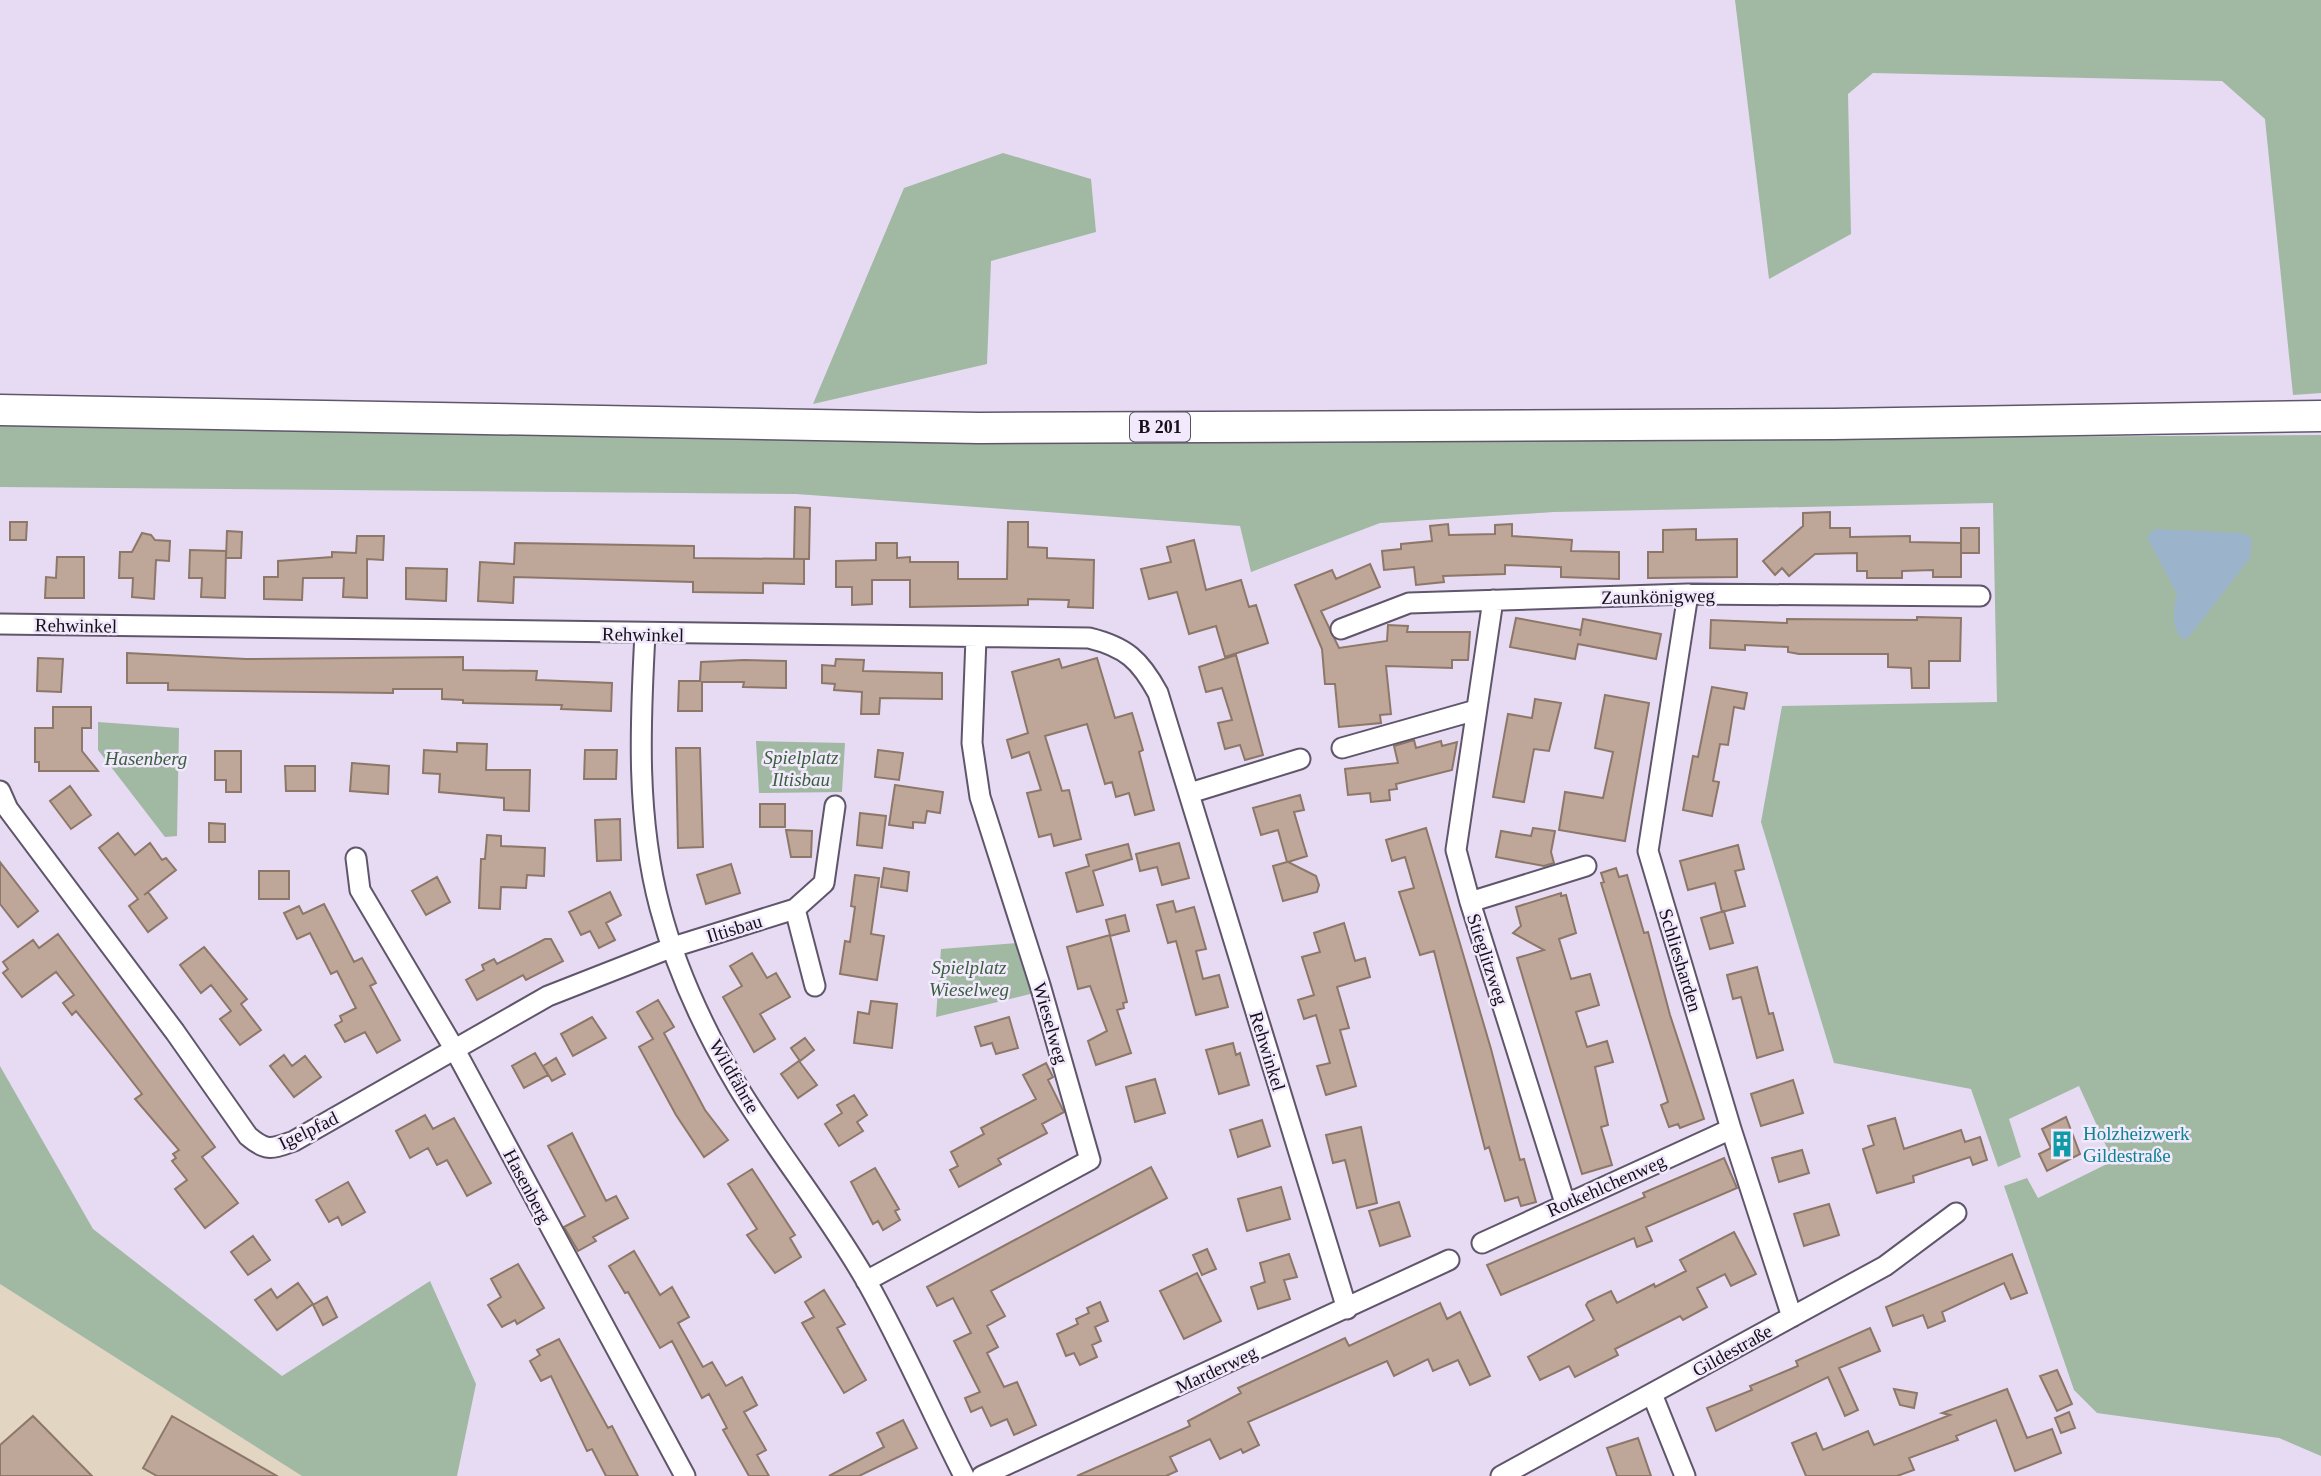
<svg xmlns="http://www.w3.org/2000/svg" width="2321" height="1476" viewBox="0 0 2321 1476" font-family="'Times New Roman',serif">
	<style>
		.commercial { fill: #e2d5c1 }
		.green { fill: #a1b8a2 }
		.water { fill: #9cb4cb }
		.building { fill: #bea798; stroke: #8d7769; stroke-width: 2 }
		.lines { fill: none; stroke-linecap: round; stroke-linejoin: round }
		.minor-casing { stroke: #60566b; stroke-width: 23 }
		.primary-casing { stroke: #60566b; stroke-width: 33 }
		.minor { stroke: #fff; stroke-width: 19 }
		.primary { stroke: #fff; stroke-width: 30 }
		.labels { text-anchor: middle; stroke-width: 5; stroke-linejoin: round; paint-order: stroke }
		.shield { fill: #f2e9fd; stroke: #57525d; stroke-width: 2 }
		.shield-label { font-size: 18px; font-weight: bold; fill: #151119 }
		.street-label { font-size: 19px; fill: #151119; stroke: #f2e9fd }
		.park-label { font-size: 19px; font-style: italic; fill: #39603d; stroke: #f2e9fd }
		.culture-label { font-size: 19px; fill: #0d838f; stroke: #f2e9fd; text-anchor: start }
	</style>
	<rect width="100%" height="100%" fill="#e6dbf3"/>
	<path class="commercial" d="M0,1284L302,1476H0Z"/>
	<path class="green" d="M1735,0H2321V393L2293,395L2265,119L2222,81L1873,73L1848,94L1851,234L1769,279Z
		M1003,153L1091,179L1096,232L991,261L987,364L813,404L904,188Z
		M0,418L1225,442L2321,435V1456L2279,1438L2097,1413L2074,1390L2004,1186L2027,1178L2038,1198L2113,1161L2079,1086L2009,1119L2021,1157L1998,1167L1971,1089L1834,1063L1761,822L1782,706L1997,702L1993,503L1554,512L1380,523L1251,572L1240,526L796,494L0,487Z
		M98,722L179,728L177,836L165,837L98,750Z
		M756,741L845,743L842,792L759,793Z
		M1017,943L1034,993L936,1017L941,949Z
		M0,1066L93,1229L282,1376L430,1281L476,1384L457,1476H302L0,1284Z"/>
	<path class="water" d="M2154,529L2242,533L2252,538L2250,558L2188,638L2182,639C2171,624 2173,612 2177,594L2147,537Z"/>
	<path class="building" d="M795,507L810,508L809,559H794Z
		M1830,512V528H1850V537L1910,536V542L1961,543V577H1933V570L1902,571V578H1867V571H1857V553L1815,554L1789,576L1782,568L1775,575L1763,561L1803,526V513Z
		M10,522H27L26,540H10Z
		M1008,522H1028V547L1047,548V558L1094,560L1093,608L1068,607L1069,600L1028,599V605L910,607V580H872V604L852,605V587H836V561L876,560V543H897V558L910,557V562H958V579H1007Z
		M1448,524L1449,535L1495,534V525L1512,524V536L1572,540L1571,551L1619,552V579L1561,577V567L1505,565V574L1443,576L1444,582L1416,585L1414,567L1384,570L1382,551L1401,549V544L1432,541L1430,526Z
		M1961,528H1979V553H1961Z
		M1696,529V540L1737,539V577L1648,578V552H1663V530Z
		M227,531L242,532L241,558H226Z
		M142,533L151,535L155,540L170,541L169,561L156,560L154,599L132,597L133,578H119L120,552H132Z
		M357,536H384L383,560L367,559V598L343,597L344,578H303L302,600L264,599V577H278V561L332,557V552L356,553Z
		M1194,540L1206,590L1241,580L1249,607L1256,605L1268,643L1225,657L1216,626L1189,634L1177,592L1149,599L1141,569L1171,562L1167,547Z
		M515,543L694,546V558L804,559V584L763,583V593L693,592V582L514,577L513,603L478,601L480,562L514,564Z
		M190,550L226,551L225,598L201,597L202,578H189Z
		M57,557H84V598H45L46,577L56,578Z
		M1370,564L1380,587L1321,611L1339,648L1387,641L1388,625L1408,626L1407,632H1470L1468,660H1452V668L1386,666L1391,714L1380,715L1381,723L1339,727L1335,684H1325L1322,649L1295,585L1332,570L1336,579Z
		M406,568L447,569L446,601L406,599Z
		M1917,617L1961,618L1960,661H1929V688H1912L1911,668L1888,667V654H1799L1788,652V647L1745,645V650L1710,648L1711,620L1787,623V619L1917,620Z
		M1516,618L1581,630L1580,636L1583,619L1661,634L1656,659L1578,644L1575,659L1510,647Z
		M127,653L246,659L463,657V670L537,671L536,680L612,683L611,711L561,709L562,705L463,703V700L442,699V689H393V693L168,690V683H127Z
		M1236,655L1263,755L1245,760L1240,745L1225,749L1218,723L1232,720L1222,688L1206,692L1199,667Z
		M38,658L63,659L61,692L37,691Z
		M1097,658L1115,718L1132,713L1143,750L1139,752L1154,810L1135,815L1129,793L1116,797L1112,782L1105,784L1087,724L1045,736L1062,791L1069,790L1081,839L1054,846L1051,834L1039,837L1027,793L1041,790L1029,752L1012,758L1007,740L1028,733L1012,672L1059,659L1062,668Z
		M836,659L864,660L863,671L942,673V699L880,698L879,714H861L862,692L834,690L835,684L822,683V665L835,666Z
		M744,660L786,661V688L743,687L744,682H702V711H678L679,681H700L701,662Z
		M1712,687L1747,693L1744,709L1734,707L1728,745L1720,744L1713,781L1719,782L1712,816L1683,810L1693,756L1698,757Z
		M1605,695L1649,703L1625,841L1559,830L1565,792L1603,798L1613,752L1595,748Z
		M1535,699L1561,703L1549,751L1534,749L1524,802L1493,797L1508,714L1532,718Z
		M53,707H91V728H82V751L98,771H39V762H35V728H53Z
		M1414,740L1416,748L1441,741L1442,746L1457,742L1452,770L1396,784L1397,789L1389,790L1390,800L1371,802L1370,793L1348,795L1345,769L1398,763L1394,746Z
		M457,743L487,744L486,770H530L529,811L504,810V798L439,792L440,774L423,773L424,750L457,752Z
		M676,748H700L703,847L678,848Z
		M585,750H617L616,779H584Z
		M878,750L903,753L899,780L875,777Z
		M215,751H241V792H226V780H215Z
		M352,763L389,766L388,794L350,791Z
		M285,766H315V791H286Z
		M895,785L943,792L940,813L927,811L925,823L913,822V828L889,825Z
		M70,786L91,815L71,829L50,801Z
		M1300,795L1304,810L1294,812L1307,856L1288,862L1316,876L1319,885L1317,892L1283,901L1273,866L1287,862L1278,830L1261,835L1253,808Z
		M760,804H785V827H760Z
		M860,813L886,816L882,848L857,845Z
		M620,819L621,860L597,861L595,820Z
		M209,823L225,824V842H209Z
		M1426,828L1491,1049L1520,1160L1524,1159L1536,1202L1521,1206L1518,1197L1505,1201L1489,1147L1485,1149L1434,951L1420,955L1399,892L1414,888L1405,857L1392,861L1386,840Z
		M1533,828L1555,831L1551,852L1554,863L1544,866L1496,857L1501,831L1531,836Z
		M786,830L812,831L811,857H791Z
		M118,833L135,855L150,843L162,860L166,858L176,870L144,895L148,892L167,918L148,932L129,906L138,899L99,848Z
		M487,835L501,836V846L545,848L544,876L527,875L526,888L501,887L500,909L479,908L481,859H485Z
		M1179,843L1189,878L1162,885L1157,867L1140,871L1136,854Z
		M1128,844L1132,859L1093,871L1103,905L1077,912L1066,873L1089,866L1086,855Z
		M1738,845L1744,869L1735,871L1745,906L1722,912L1715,883L1688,890L1680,861Z
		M0,862L38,911L18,927L0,904Z
		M731,864L740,893L706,904L697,875Z
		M884,868L909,872L907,891L881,887Z
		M1616,868L1619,877L1627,875L1644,933L1648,932L1670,1015L1704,1119L1680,1128L1678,1124L1669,1127L1661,1105L1668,1102L1601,883L1604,882L1601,873Z
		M259,871H289V899H259Z
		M855,875L879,878L871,934L884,936L877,980L840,974L845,941L850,942L855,907L851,906Z
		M437,877L450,902L426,915L412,891Z
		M610,892L621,915L606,923L615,940L599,948L590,931L581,935L569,912Z
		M1561,893V896L1566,895L1576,933L1559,939L1571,979L1590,974L1599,1005L1576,1012L1587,1047L1607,1041L1613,1062L1595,1067L1608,1125L1601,1127L1612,1165L1582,1174L1517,958L1544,950L1513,933L1521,926L1516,907Z
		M1173,901L1176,912L1194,907L1206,949L1196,951L1203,979L1219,975L1228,1007L1196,1015L1176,941L1168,943L1157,905Z
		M324,904L354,962L362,958L376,983L370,986L400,1040L377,1053L365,1032L345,1042L335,1025L342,1021L340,1016L356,1008L337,971L331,974L310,933L297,939L284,913L299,906L303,914Z
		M1724,911L1733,943L1710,949L1701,918Z
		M1125,915L1129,931L1110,936L1127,1002L1123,1003L1124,1008L1117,1010L1131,1053L1096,1065L1088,1041L1107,1031L1090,986L1078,989L1067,947L1110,935L1106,920Z
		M1344,923L1355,961L1365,958L1370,977L1337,987L1349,1028L1340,1030L1356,1086L1326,1095L1317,1066L1330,1063L1316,1015L1304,1019L1298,1000L1314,995L1302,957L1320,952L1314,933Z
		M58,934L215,1147L202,1157L238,1203L205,1228L175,1189L187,1180L172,1161L176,1158L173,1154L179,1150L135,1099L142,1094L106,1048L76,1011L72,1015L63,1003L74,995L56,972L22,997L3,973L8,969L3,962L33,940L39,948Z
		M545,939H551L563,961L526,980L523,975L477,1000L466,980L484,970L482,965L494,959L497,964Z
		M204,947L247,999L241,1004L261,1030L240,1045L220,1019L231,1011L211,985L201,993L180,965Z
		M752,953L767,978L776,973L790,997L760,1014L775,1039L754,1052L723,997L742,986L730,966Z
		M1757,967L1769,1014L1773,1013L1783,1050L1757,1058L1741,997L1733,999L1727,975Z
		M658,1000L674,1027L664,1033L705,1110L728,1140L704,1157L676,1115L639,1047L653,1039L637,1012Z
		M871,1001L897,1004L892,1048L854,1043L858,1012L869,1014Z
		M592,1017L606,1038L573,1056L561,1034Z
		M1009,1017L1018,1048L996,1054L992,1043L981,1046L975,1027Z
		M805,1038L814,1050L800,1061L791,1048Z
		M1233,1043L1236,1055L1240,1053L1249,1085L1219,1094L1206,1050Z
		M535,1053L548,1075L524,1088L512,1066Z
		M284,1055L292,1066L305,1056L321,1077L294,1097L270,1066Z
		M556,1058L565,1074L552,1081L543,1066Z
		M799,1061L817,1085L798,1098L781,1074Z
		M1046,1063L1053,1077L1048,1080L1064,1112L1042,1124L1047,1133L998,1159L1001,1164L959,1187L950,1170L958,1166L951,1152L984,1134L981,1128L1036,1099L1023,1075Z
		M1155,1079L1165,1113L1135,1122L1126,1087Z
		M1793,1080L1803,1113L1761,1126L1751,1094Z
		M854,1095L867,1115L857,1122L863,1131L839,1146L825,1124L842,1113L837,1105Z
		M425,1115L433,1129L454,1118L491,1183L467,1196L447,1160L437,1165L428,1148L410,1158L396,1131Z
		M2066,1117L2080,1154L2047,1171L2039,1154L2051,1148L2042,1129Z
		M1895,1118L1904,1149L1961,1130L1965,1142L1980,1137L1987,1160L1973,1165L1970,1157L1913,1176L1914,1182L1877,1193L1863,1149L1874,1145L1868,1126Z
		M1262,1120L1270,1146L1238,1157L1230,1130Z
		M1361,1127L1377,1203L1357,1208L1345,1160L1333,1163L1326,1135Z
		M572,1133L606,1201L616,1196L628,1218L593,1237L596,1241L578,1251L564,1227L585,1216L548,1146Z
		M1802,1150L1809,1173L1779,1182L1772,1158Z
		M1724,1158L1737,1188L1646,1227L1652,1241L1637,1247L1634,1238L1501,1295L1487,1265L1645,1197L1643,1193Z
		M1151,1167L1167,1198L991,1291L1005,1316L987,1326L998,1347L987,1353L1004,1387L1017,1382L1036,1425L1014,1435L1007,1419L991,1426L982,1407L971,1412L965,1398L980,1392L954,1341L971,1333L953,1298L937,1306L927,1287Z
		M875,1168L899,1209L895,1211L900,1220L883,1230L878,1221L873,1224L851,1182Z
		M752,1169L795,1235L790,1238L801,1257L775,1273L747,1235L757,1229L728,1184Z
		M348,1182L365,1212L342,1225L338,1217L329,1222L316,1200Z
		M1281,1187L1290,1219L1247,1231L1238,1199Z
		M1399,1202L1410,1236L1380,1246L1369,1211Z
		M1829,1204L1839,1235L1804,1246L1794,1214Z
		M1734,1232L1756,1274L1731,1286L1725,1274L1697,1288L1707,1307L1683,1320L1680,1316L1615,1349L1618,1355L1575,1377L1569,1366L1540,1380L1528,1357L1594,1320L1586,1305L1588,1302L1611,1291L1617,1303L1654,1284L1655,1287L1686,1271L1680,1260Z
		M253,1236L270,1260L248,1275L231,1252Z
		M1207,1249L1216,1269L1202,1275L1193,1255Z
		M634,1251L660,1295L672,1287L689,1317L678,1323L703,1367L712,1362L726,1386L742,1377L757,1405L744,1412L766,1450L757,1455L769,1476H749L723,1430L727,1428L709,1394L702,1398L672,1341L660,1348L628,1292L625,1293L609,1266Z
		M1289,1254L1297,1277L1284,1280L1290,1299L1258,1309L1251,1287L1265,1282L1260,1263Z
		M2012,1254L2027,1293L2011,1299L2004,1283L1942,1312L1945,1321L1928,1328L1923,1315L1893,1326L1886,1307Z
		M518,1264L544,1308L517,1324L515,1320L502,1327L488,1305L501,1297L491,1279Z
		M1197,1273L1221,1321L1184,1339L1160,1291Z
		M298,1283L313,1304L277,1330L255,1300L271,1289L277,1298Z
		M824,1290L845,1324L837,1328L866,1380L844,1393L802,1323L814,1317L805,1302Z
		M327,1297L337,1317L323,1325L313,1305Z
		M1100,1302L1108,1321L1095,1327L1101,1341L1092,1345L1097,1357L1080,1365L1074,1353L1066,1356L1057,1334L1078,1324L1076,1319L1089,1313L1087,1308Z
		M1440,1303L1447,1319L1460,1312L1490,1376L1470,1385L1458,1360L1433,1371L1428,1359L1394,1376L1387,1361L1248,1422L1259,1445L1243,1453L1241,1449L1220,1459L1210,1439L1170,1457L1177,1471L1166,1476H1077L1190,1426L1188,1421L1241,1393L1238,1388L1345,1338L1349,1346Z
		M1870,1328L1880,1351L1839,1368L1858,1410L1845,1416L1828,1377L1716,1431L1707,1408L1752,1390L1750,1386L1798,1366L1796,1361Z
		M559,1339L608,1428L612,1426L638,1476H606L592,1449L587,1451L551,1376L541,1381L530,1361L540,1355L537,1350Z
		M2057,1370L2072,1404L2057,1411L2040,1376Z
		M1894,1389L1917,1393L1914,1408L1900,1405Z
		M2007,1389L2027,1438L2052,1429L2061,1453L2015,1471L1996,1420L1956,1436L1958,1440L1909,1458L1914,1470L1897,1476H1806L1792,1443L1816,1433L1823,1450L1868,1431L1874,1445L1950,1415L1942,1413Z
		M2069,1412L2075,1428L2061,1433L2055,1418Z
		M33,1416L92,1476H0V1445Z
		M172,1416L277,1476H157L143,1468Z
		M903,1420L917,1448L859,1476H829L884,1447L877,1433Z
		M1638,1438L1651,1476H1617L1607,1448Z"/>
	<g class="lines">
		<g class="minor-casing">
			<path id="minor" d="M1688,594L1648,851L1731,1129L1792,1317
				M1493,600L1456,850L1470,902L1565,1203
				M0,624L1089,638C1126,647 1140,660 1158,693L1347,1309
				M1341,629L1409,603L1688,594L1980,596
				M645,634C640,725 636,818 660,908C676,969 706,1033 738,1087C778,1153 828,1214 867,1282C902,1344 931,1411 964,1476
				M1342,748L1476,710
				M0,791L8,809L175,1032L248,1136C267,1152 271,1149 294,1141L548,996L673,947L795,909
				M1190,793L1300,759
				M356,858L360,890L455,1050L685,1476
				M1470,902L1586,866
				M815,986L795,909L824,883L835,806
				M1482,1243L1731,1129
				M866,1281L1090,1160L1040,985L980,797L972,743L976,638
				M1652,1394L1685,1476
				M982,1476L1449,1260
				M1501,1476L1885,1266L1956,1213"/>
		</g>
		<g class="primary-casing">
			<path id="primary" d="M0,410L979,428L1834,424L2321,416"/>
		</g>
		<use href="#minor" class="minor"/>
		<use href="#primary" class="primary"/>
	</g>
	<defs>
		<g id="building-bare" transform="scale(2.1)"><path d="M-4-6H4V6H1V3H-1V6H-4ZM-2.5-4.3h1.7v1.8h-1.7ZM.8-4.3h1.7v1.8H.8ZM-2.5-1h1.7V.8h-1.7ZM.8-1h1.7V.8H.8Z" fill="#0f9aa8" stroke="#f2e9fd" stroke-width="2.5" paint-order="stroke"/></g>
	</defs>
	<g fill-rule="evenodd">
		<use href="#building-bare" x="2062" y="1144"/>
	</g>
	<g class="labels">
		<rect class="shield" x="1130" y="412.5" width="60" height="29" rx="5"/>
		<g class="shield-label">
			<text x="1160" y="433">B 201</text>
		</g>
		<g class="street-label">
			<text transform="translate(1658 596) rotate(-1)" y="7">Zaunkönigweg</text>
			<text transform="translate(76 625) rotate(1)" y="7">Rehwinkel</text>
			<text transform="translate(643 634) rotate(1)" y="7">Rehwinkel</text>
			<text transform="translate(734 928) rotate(-17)" y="7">Iltisbau</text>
			<text transform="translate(1488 959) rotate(72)" y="7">Stieglitzweg</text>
			<text transform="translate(1681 960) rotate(73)" y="7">Schliesharden</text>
			<text transform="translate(1051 1023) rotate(74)" y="7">Wieselweg</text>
			<text transform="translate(1268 1051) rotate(73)" y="7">Rehwinkel</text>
			<text transform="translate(735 1076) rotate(60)" y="7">Wildfährte</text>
			<text transform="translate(308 1130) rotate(-26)" y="7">Igelpfad</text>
			<text transform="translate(1606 1185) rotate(-24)" y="7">Rotkehlchenweg</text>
			<text transform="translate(528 1186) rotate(62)" y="7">Hasenberg</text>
			<text transform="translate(1732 1350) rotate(-29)" y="7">Gildestraße</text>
			<text transform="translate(1216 1369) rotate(-25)" y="7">Marderweg</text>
		</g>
		<g class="park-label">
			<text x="801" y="764">Spielplatz<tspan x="801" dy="22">Iltisbau</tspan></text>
			<text x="146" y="765">Hasenberg</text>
			<text x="969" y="974">Spielplatz<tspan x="969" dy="22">Wieselweg</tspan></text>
		</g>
		<g class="culture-label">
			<text x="2083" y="1140">Holzheizwerk<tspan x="2083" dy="22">Gildestraße</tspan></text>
		</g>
	</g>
</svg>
